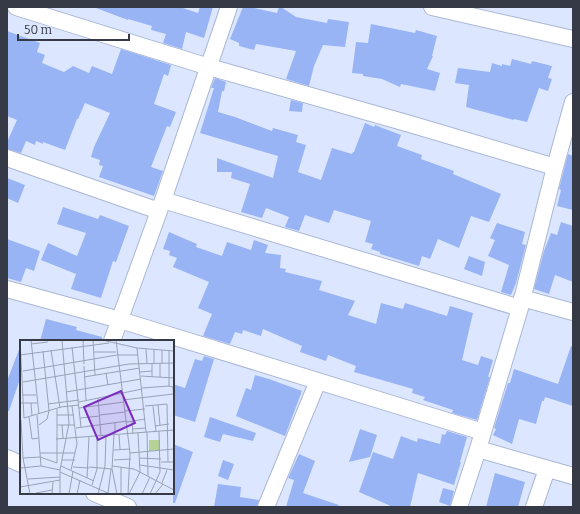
<svg xmlns="http://www.w3.org/2000/svg" width="580" height="514" viewBox="0 0 580 514" font-family="Bitter,serif">
	<style>
		.building { fill: #98b4f5 }
		.lines { fill: none; stroke-linecap: round; stroke-linejoin: round }
		.street-casing { stroke: #aab7d4; stroke-width: 18 }
		.street { stroke: #fff; stroke-width: 16 }
		.inset-road { fill: none; stroke: #99a2b5; stroke-width: 1 }
		.view { fill: #7b2cbf; fill-opacity: 0.15; stroke: #7b2cbf; stroke-width: 2 }
		.inset-edge { fill: none; stroke: #353a46; stroke-width: 2 }
	</style>
	<rect width="100%" height="100%" fill="#dce7ff"/>
	<path class="building" d="M96,7H180L198,13L200,7H213L204,38L186,32L182,49L163,43L166,34L151,30L152,26L128,19V20L96,8Z
		M243,7H250L277,13L279,7H281L296,17L327,23L328,19L349,22L345,47L323,45L314,66L309,86L286,79L296,51L256,44L254,50L239,46V43L230,39Z
		M371,24L415,33L416,30L437,36L432,56H433L427,69L440,73L435,91L401,84L400,87L382,79L363,76V74L352,73L356,42L368,43Z
		M7,31L40,43L37,52L45,55L42,63L64,72L73,66L89,73L92,66L112,74L121,49L171,65L168,76L164,74L154,104L176,112L170,127L167,126L151,167L163,171L154,196L99,177L103,166L99,165L100,160L91,157L94,147L110,113L85,103L78,119H77L65,150L43,142V144L36,141L35,145L26,141L21,153L7,149V142L17,120L7,116Z
		M512,59L531,64L532,61L552,66L548,78L552,79L548,91L539,88L527,122L514,119V120L466,107L469,85L455,83L458,68L490,72L492,63L502,66V64L510,66Z
		M215,78L226,82L224,91H222L218,112L235,117L272,131L273,128L298,135L296,142L306,145L298,172L321,180L332,148L352,154L353,152H354L365,123L374,127L375,125L401,135L397,146L422,155L421,159L454,171L453,174L501,194L489,222L471,216L459,248L438,239L430,259L422,256L419,266L380,254V252L371,249L373,244L365,242L371,221L334,210L329,223L305,215L299,231L285,227L289,217L266,208L262,218L241,212L250,184L231,178L232,172H217V158L273,178L278,156L200,133L214,88H211Z
		M291,100L303,103L302,112L289,111Z
		M568,154L573,156V210L557,206L561,190L559,189Z
		M7,178L25,185L18,203L7,198Z
		M63,207L98,219L100,215L129,226L116,262L113,261L101,298L71,289L76,274L41,260L48,243L77,256L86,233L57,224Z
		M561,222L573,226V282L555,275L549,294L534,289L544,251L551,233L557,235Z
		M497,223L525,232L522,244L526,245L516,283L511,295L501,292L509,265L488,256L495,240L490,238Z
		M169,232L197,244L196,247L222,256L227,242L251,250L254,240L268,245L265,253L281,255L280,268L286,269L285,272L322,281L319,290L355,301L348,315L376,324L381,303L403,309L405,303L447,316L450,306L473,313L462,360L478,365L481,356L493,360L488,377H490L477,420L452,413L453,410L423,400L425,397L412,393L413,389L354,372L356,366L328,355L326,361L300,352L302,346L263,329L261,336L243,330L242,334L235,332L230,344L203,336L212,314L198,308L209,282L173,267L177,258L169,255L170,251L163,249Z
		M7,239L40,251L34,271L26,268L21,282L7,278Z
		M469,256L485,262L482,276L464,269Z
		M46,319L77,327L76,330L102,337V341H40Z
		M571,346L573,347V406L545,397L544,401H542L536,424L519,419L512,444L493,435L496,429L494,428L508,383H510L514,369L558,384Z
		M20,347H21V376L9,411H7V381Z
		M204,356L214,359L195,422L173,415V384L185,388L195,359L202,361Z
		M255,375L269,379L302,391L285,436L236,416L246,388L251,390Z
		M210,417L256,433L253,441L223,434L220,442L204,437Z
		M360,429L377,435L370,457L349,462Z
		M447,431L467,437L460,462H461L454,485L418,473L410,507H393L359,492L373,452L393,459L401,436L417,442L418,438L440,444L442,434L445,435Z
		M173,444L193,452L175,503H173Z
		M299,454L315,461L303,493L339,505L338,507H286L294,480L288,478Z
		M223,460L234,464L228,480L218,476Z
		M495,473L525,482L518,507H486Z
		M218,484L241,487L240,497L259,500L257,507H214Z
		M443,488L454,491L450,506L439,502Z"/>
	<g class="lines">
		<g class="street-casing">
			<path id="street" d="M16,7L209,67L410,124L555,167
				M432,7L573,39
				M7,158L159,211
				M163,200L520,308
				M7,289L120,320L483,432
				M522,298L573,312
				M112,341L163,200L229,7
				M478,449L573,476
				M7,458L21,464
				M94,493L128,507
				M266,507L318,381
				M459,507L478,449L520,308L555,167L573,102
				M534,507L547,469"/>
		</g>
		<use href="#street" class="street"/>
	</g>
	<g transform="translate(20 340)">
		<rect width="154" height="154" fill="#dce7ff"/>
		<path d="M129,100H140V110L129,111Z" fill="#b6d297"/>
		<path class="inset-road" d="M0,0L4,78M11,0L19,74M63,0L64,24M73,0L75,35M82,0L117,8L154,11M96,0L110,113L108,154M11,4L28,2M52,7L61,87M117,8L126,92M126,9L127,23M31,10L40,68M134,10V23M149,10V46L153,47L154,62M74,12H96M0,15L89,3M140,23V37M142,23V10M64,26L66,60M3,31L97,15H118M120,32L132,31M86,33L88,45M121,36L154,38M64,37L120,28M132,37V23M3,42L109,24L154,23M122,48L149,46M46,52L121,39M3,55H16M78,58L81,96M103,60L153,54M59,62L122,49M0,63H17M11,63L12,76M28,64L59,60M138,65L140,85M125,66L147,64L148,122M133,66L136,92M59,68L104,62M105,71L125,69M17,75L21,126M37,75H54M80,75L105,72M9,77L12,99L19,98M4,78L41,67L59,65M60,78L80,76M1,80L3,118L10,154M112,81L113,94M95,82V95M107,82L125,79M19,85L27,79L29,71L23,11M37,85H55M42,85L43,98M135,86L149,84M56,88L107,81M112,89L126,88M127,92L128,136M99,95L100,109M36,99L154,90M94,110L110,109M20,113H55M110,113L154,109M3,118L20,117L37,123M120,118L141,119M42,120H55M94,120L111,119M141,122H154M37,123V69M120,125L154,130M41,126L74,141M92,126L114,129L154,150M53,127L69,128M69,127L92,129L94,95M101,127V154M0,128L21,126L40,130M92,129L97,154M51,130L57,104L52,66M40,132L90,154M67,138L69,96M8,139L40,137M142,143L147,130M72,145L77,129V96M0,147L40,140M16,153L32,150M88,153L91,129M32,154L33,142M40,154V130L49,83L42,0M49,154L53,131M57,154L60,140M78,154L85,126L86,96M109,154L120,132L118,93M122,154L130,137M130,154L140,132L139,91M135,154L143,144"/>
		<path class="view" d="M101,51L115,83L78,100L64,67Z"/>
		<rect width="154" height="154" class="inset-edge"/>
	</g>
	<rect width="580" height="514" fill="none" stroke="#353a46" stroke-width="16"/>
	<path d="M18 34v6h111v-6" fill="none" stroke="#353a46" stroke-width="2"/>
	<text x="24" y="34" font-size="12" fill="#353a46" stroke="#dce7ff" stroke-width="3" paint-order="stroke">50 m</text>
</svg>
